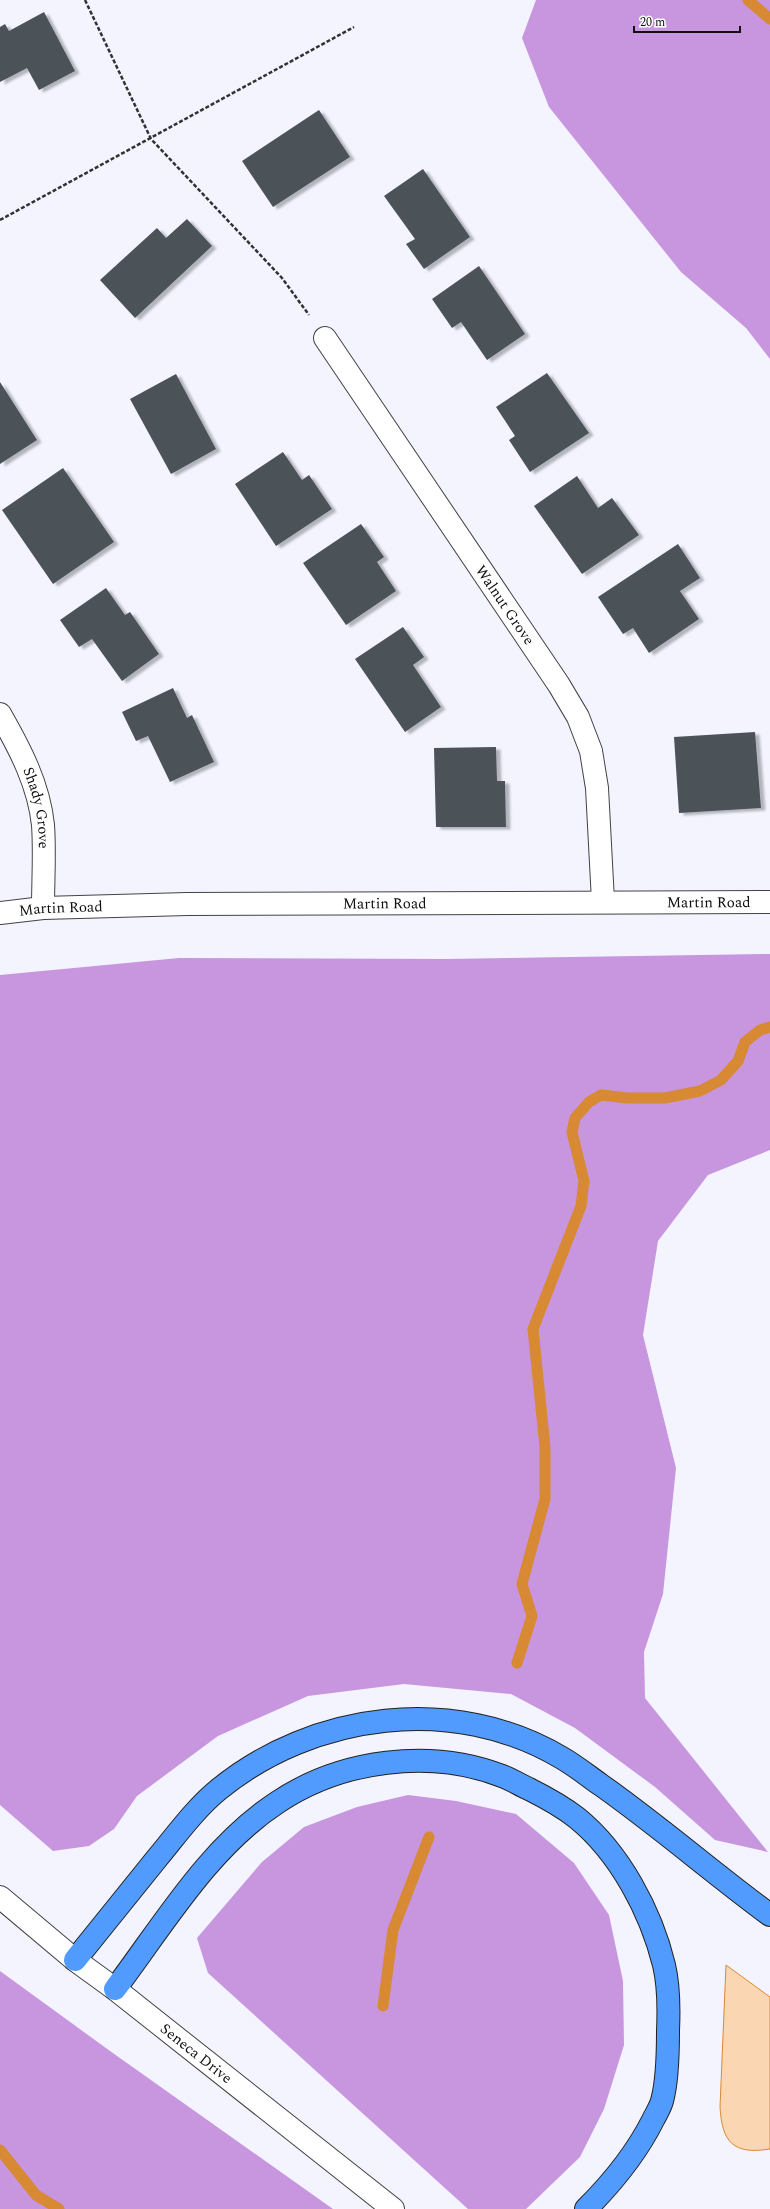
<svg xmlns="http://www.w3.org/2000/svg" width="770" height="2209" viewBox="0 0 770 2209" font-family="Spectral,serif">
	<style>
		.forest { fill: #c796df }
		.water { fill: #fbd6b3; stroke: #d78934 }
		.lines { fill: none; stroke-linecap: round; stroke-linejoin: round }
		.stream { stroke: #d78934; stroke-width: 11 }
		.building { fill: #4b5259; filter: url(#shadow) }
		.minor-casing { stroke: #434343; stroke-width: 24 }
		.tertiary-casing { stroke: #434343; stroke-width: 24 }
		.motorway-casing { stroke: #212121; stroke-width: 24 }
		.path { stroke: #323232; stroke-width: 2.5; stroke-dasharray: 4 2; stroke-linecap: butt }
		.minor { stroke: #fff; stroke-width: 22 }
		.tertiary { stroke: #fff; stroke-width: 22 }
		.motorway { stroke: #529bfe; stroke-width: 22 }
		.labels { text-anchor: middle; stroke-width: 4; stroke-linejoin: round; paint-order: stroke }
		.street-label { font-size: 15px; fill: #101010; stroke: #fff }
	</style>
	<defs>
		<filter id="shadow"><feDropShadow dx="4.5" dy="2.5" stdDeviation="1" flood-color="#0004"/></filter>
	</defs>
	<rect width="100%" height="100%" fill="#f3f4ff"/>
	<path class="forest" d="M536,0H770V359L746,328L681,272L549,107L522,38Z
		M770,954V1150L708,1175L658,1241L643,1335L676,1468L663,1594L644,1652L645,1698L768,1852L715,1840L655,1787L575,1728L511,1694L404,1684L308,1696L218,1736L137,1796L114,1829L89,1846L53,1851L0,1805V975L179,958L445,959Z
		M408,1795L456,1801L516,1814L574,1863L609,1915L623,1981L624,2045L604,2109L580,2157L526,2209H468L208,1973L197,1938L262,1862L304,1827L357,1807Z
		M0,1971L110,2051L333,2209H0Z"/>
	<path class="water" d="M726,1965L770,1997V2149C733,2155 722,2142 720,2107Z"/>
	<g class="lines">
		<path class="stream" d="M748,0L770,19
			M517,1663L532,1616L522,1584L545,1499V1447L533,1329L581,1206L584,1181L572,1132L575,1118L589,1102L601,1095L628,1098H665L700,1091L721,1080L738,1061L745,1042L760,1030L770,1027
			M383,2006L393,1930L429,1837
			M0,2150L36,2195L59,2209"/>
	</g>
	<path class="building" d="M44,12L75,71L39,90L27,68L0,82V27L5,24L9,31Z
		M319,110L350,157L273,207L242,161Z
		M423,169L470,237L424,269L406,244L415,239L384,196Z
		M187,219L212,246L135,318L100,280L157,228L166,238Z
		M479,266L525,334L487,360L461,322L452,328L432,299Z
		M547,373L589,433L530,472L509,440L515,436L496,407Z
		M176,374L216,449L171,474L130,399Z
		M0,382L37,440L0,464Z
		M283,452L302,480L309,475L332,509L276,546L235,484Z
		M63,468L114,542L53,584L2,510Z
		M577,476L598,508L612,498L639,535L582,574L534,506Z
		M361,524L384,557L377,562L396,591L346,625L303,563Z
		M678,544L700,578L680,591L699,619L649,653L633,628L623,634L598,597Z
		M106,588L125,615L130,612L159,654L122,681L92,639L79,647L60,620Z
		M403,627L424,657L413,665L441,707L405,732L355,659Z
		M173,688L187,718L192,715L214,762L170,782L148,736L136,741L122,712Z
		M755,732L761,808L679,813L674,737Z
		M496,747L497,781H505L506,827H436L434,748Z"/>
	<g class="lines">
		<g class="minor-casing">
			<g id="minor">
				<path id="s1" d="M325,338L559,685L578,717L591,751L597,788L603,901"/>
				<path id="s2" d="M0,714C20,749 39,785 43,825C45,852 43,881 43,908"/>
			</g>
		</g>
		<g class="tertiary-casing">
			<g id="tertiary">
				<path id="s3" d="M0,913L43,908L187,904L770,902"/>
				<path id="s4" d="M0,1897L75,1960L115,1989L393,2209"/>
			</g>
		</g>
		<g class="motorway-casing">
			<path id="motorway" d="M75,1960C103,1925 131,1891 158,1857C177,1834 196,1808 218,1790C313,1712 455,1694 562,1758C576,1766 588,1776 601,1785C659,1826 713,1873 770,1915
				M115,1989C164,1924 209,1847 278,1802C341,1760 430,1748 502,1776C511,1779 520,1785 529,1789C545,1797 563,1807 577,1818C620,1853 651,1912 664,1965C669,1986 669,2009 668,2031C668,2050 667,2083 662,2101C660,2108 656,2114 653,2120C636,2154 613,2182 586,2209"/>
		</g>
		<path class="path" d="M85,0L151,139L282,278L309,315
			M0,220L354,27"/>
		<use href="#minor" class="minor"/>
		<use href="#tertiary" class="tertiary"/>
		<use href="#motorway" class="motorway"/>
	</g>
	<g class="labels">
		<g class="street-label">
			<text dy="5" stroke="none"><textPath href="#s1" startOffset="322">Walnut Grove</textPath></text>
			<text dy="5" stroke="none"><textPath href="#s2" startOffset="102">Shady Grove</textPath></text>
			<text dy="5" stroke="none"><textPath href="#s3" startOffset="709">Martin Road</textPath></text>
			<text dy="5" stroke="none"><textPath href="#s3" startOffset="385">Martin Road</textPath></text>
			<text dy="5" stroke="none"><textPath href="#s3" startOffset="61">Martin Road</textPath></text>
			<text dy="5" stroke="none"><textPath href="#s4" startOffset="251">Seneca Drive</textPath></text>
		</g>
	</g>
	<path d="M634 26v6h106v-6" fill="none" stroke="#101010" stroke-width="2"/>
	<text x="640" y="26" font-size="12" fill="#101010" stroke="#ffffff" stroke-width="3" paint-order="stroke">20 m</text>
</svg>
